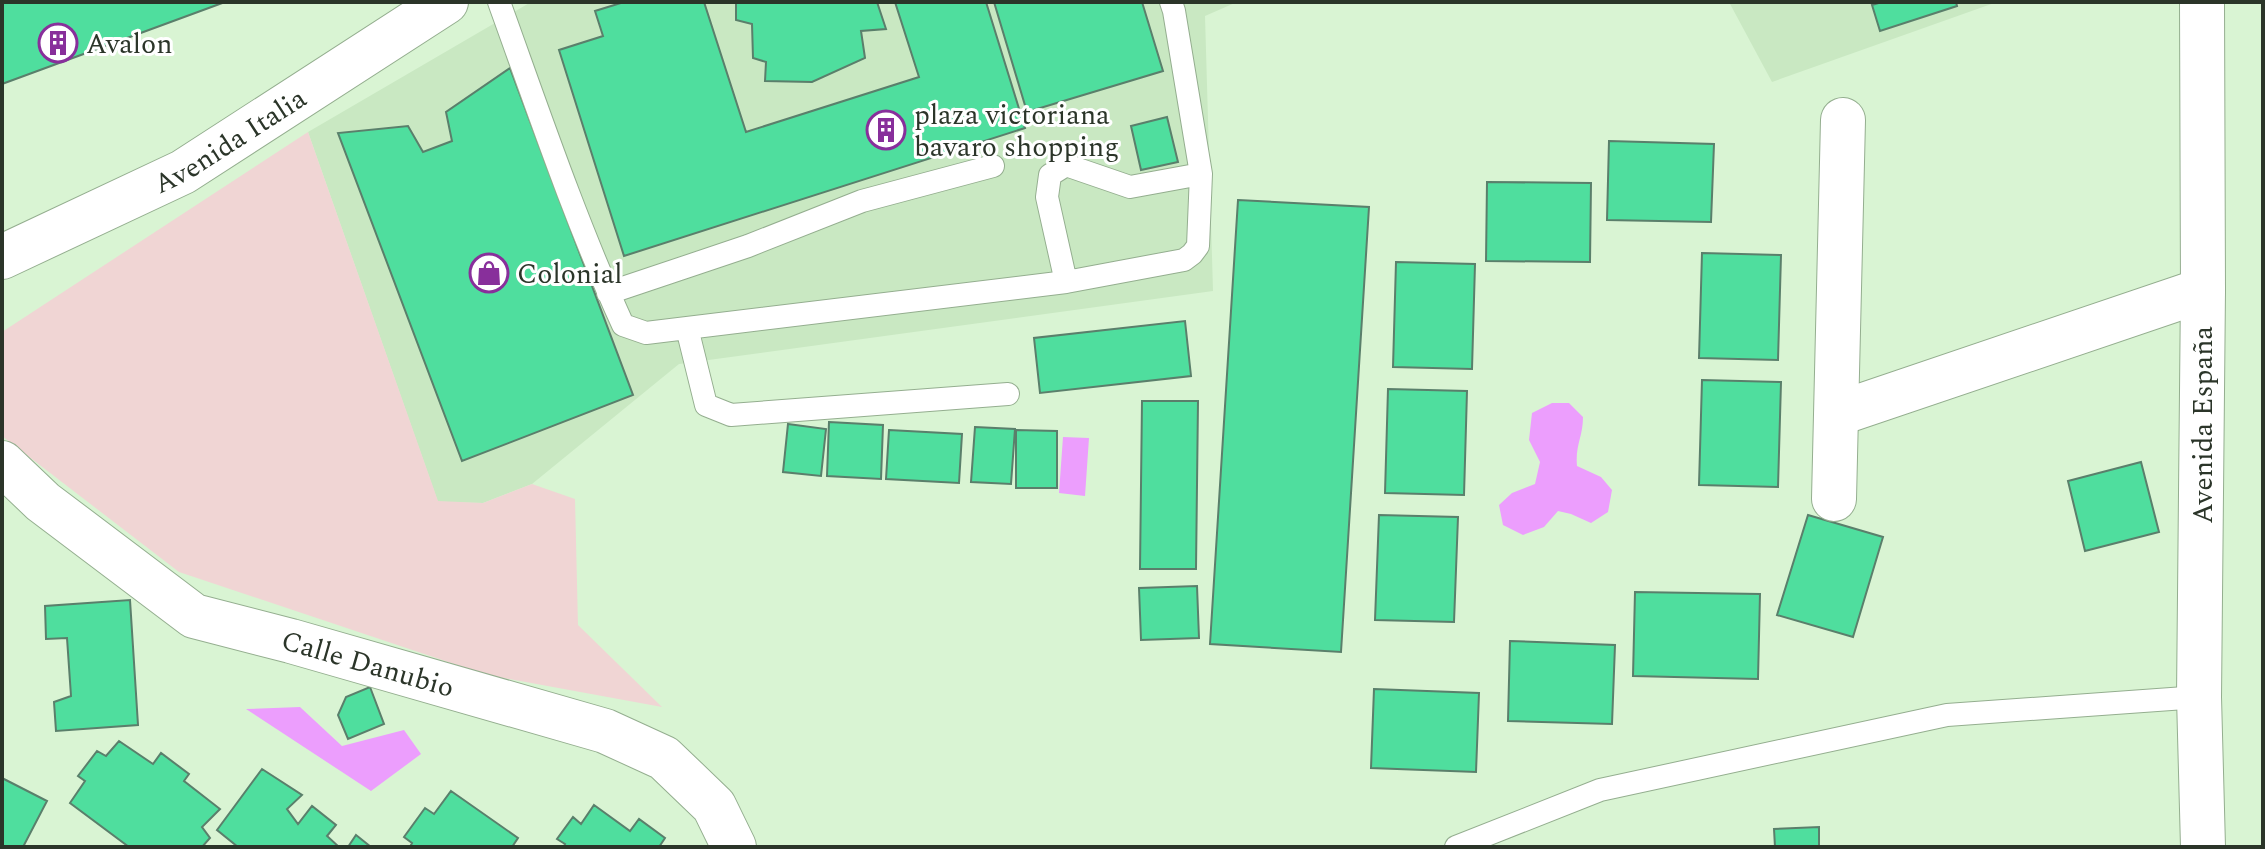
<svg xmlns="http://www.w3.org/2000/svg" width="2265" height="849" viewBox="0 0 2265 849" font-family="Spectral,serif">
	<style>
		.built { fill: #c9e8c2 }
		.green { fill: #f0d5d4 }
		.water { fill: #ec9efd }
		.building { fill: #4fde9e; stroke: #5a7f6b; stroke-width: 2 }
		.lines { fill: none; stroke-linecap: round; stroke-linejoin: round }
		.service-casing { stroke: #94ae8f; stroke-width: 24 }
		.minor-casing { stroke: #94ae8f; stroke-width: 46 }
		.tertiary-casing { stroke: #94ae8f; stroke-width: 46 }
		.service { stroke: #fff; stroke-width: 22 }
		.minor { stroke: #fff; stroke-width: 44 }
		.tertiary { stroke: #fff; stroke-width: 44 }
		.labels { text-anchor: middle; stroke-width: 6; stroke-linejoin: round; paint-order: stroke }
		.poi-label { font-size: 28px; fill: #2b3529; stroke: #fff; text-anchor: start }
		.street-label { font-size: 28px; fill: #2b3529; stroke: #fff }
	</style>
	<rect width="100%" height="100%" fill="#d9f4d3"/>
	<path class="built" d="M531,2H1237L1205,16L1213,291L679,364L532,484L483,503L438,502L308,132Z
		M1729,2H1997L1772,82Z"/>
	<path class="green" d="M308,132L438,501L483,503L532,484L575,499L578,625L662,707L487,675L179,572L2,436V332Z"/>
	<path class="water" d="M1552,403H1569L1583,417C1583,437 1575,445 1577,466L1601,477L1612,490L1608,512L1591,523L1571,514L1558,511L1544,527L1523,535L1503,525L1499,505L1512,493L1535,484L1540,462L1529,440L1532,413Z
		M1063,437L1089,438L1085,496L1059,493Z
		M300,707L342,746L404,730L421,754L371,791L246,709Z"/>
	<path class="building" d="M2,2H225L2,84Z
		M624,2H704L746,132L919,77L895,2H986L1025,128L624,256L559,50L603,36L595,11Z
		M736,2H877L886,29L861,31L865,58L812,82L765,81L766,62L753,58L752,24L736,20Z
		M994,2H1142L1163,71L1027,112Z
		M1882,2H1956L1957,6L1880,31L1872,5Z
		M510,68L633,395L462,461L338,133L408,126L423,152L452,141L446,112Z
		M1167,117L1178,162L1141,170L1131,126Z
		M1609,141L1714,144L1711,222L1607,220Z
		M1487,182L1591,183L1590,262L1486,261Z
		M1238,200L1369,207L1341,652L1210,644Z
		M1702,253L1781,255L1778,360L1699,358Z
		M1396,262L1475,264L1472,369L1393,367Z
		M1185,321L1191,376L1040,393L1034,338Z
		M1702,380L1781,382L1778,487L1699,485Z
		M1388,389L1467,391L1464,495L1385,493Z
		M1142,401H1198L1196,569H1140Z
		M829,422L883,425L881,479L827,476Z
		M788,424L826,429L821,476L783,472Z
		M975,427L1015,429L1011,484L971,482Z
		M889,430L962,434L959,483L886,479Z
		M1016,430L1057,431V488H1016Z
		M2141,462L2159,532L2085,551L2068,481Z
		M1379,515L1458,517L1454,622L1375,620Z
		M1808,515L1883,537L1853,637L1777,615Z
		M1197,586L1199,638L1141,640L1139,588Z
		M1635,592L1760,594L1758,679L1633,676Z
		M130,600L138,725L56,731L54,702L71,696L67,638L46,639L45,606Z
		M1510,641L1615,645L1612,724L1508,721Z
		M370,687L384,724L348,739L338,715L346,697Z
		M1374,689L1479,693L1476,772L1371,768Z
		M119,741L153,764L161,753L189,774L184,781L220,809L202,827L210,838L202,847H129L70,803L85,781L78,776L97,751L106,756Z
		M262,769L302,795L287,809L298,824L312,806L336,825L327,836L339,847H238L217,830Z
		M2,778L47,801L23,847H2Z
		M451,791L518,838L512,847H410L412,843L404,837L425,808L434,814Z
		M594,805L630,831L639,819L665,838L659,847H563L565,844L557,839L573,817L581,824Z
		M1819,827V847H1775L1774,829Z
		M356,835L371,847H348Z"/>
	<g class="lines">
		<g class="service-casing">
			<path id="service" d="M499,2C538,110 575,220 623,325L646,333L1066,282L1184,260L1192,254L1198,246L1201,174L1174,11L1171,2
				M1066,282L1047,197L1050,175L1066,165L1130,187L1201,174
				M608,293L748,246L862,201L993,166
				M687,328L706,405L731,415L1008,394
				M1456,847L1600,790L1947,715L2199,697"/>
		</g>
		<g class="minor-casing">
			<g id="minor">
				<path d="M1837,414L2203,290"/>
				<path id="s1" d="M2,463L43,502L194,616L291,641L605,731L664,758L714,806L734,847"/>
				<path d="M1834,499L1843,120"/>
			</g>
		</g>
		<g class="tertiary-casing">
			<g id="tertiary">
				<path d="M2202,2L2203,290L2199,697L2203,847"/>
				<path id="s2" d="M2,257L183,172L446,2"/>
			</g>
		</g>
		<use href="#service" class="service"/>
		<use href="#minor" class="minor"/>
		<use href="#tertiary" class="tertiary"/>
	</g>
	<defs>
		<g id="building-ring" transform="scale(2)"><circle r="9.5" fill="#fff" stroke="#882f9b" stroke-width="1.5"/><path d="M-4-6H4V6H1V3H-1V6H-4ZM-2.5-4.3h1.7v1.8h-1.7ZM.8-4.3h1.7v1.8H.8ZM-2.5-1h1.7V.8h-1.7ZM.8-1h1.7V.8H.8Z" fill="#882f9b"/></g>
		<g id="shop-ring" transform="scale(2)"><circle r="9.5" fill="#fff" stroke="#882f9b" stroke-width="1.5"/><path d="M-5-2.5h2.3a2.7 3.5 0 0 1 5.4 0H5L5.5 6h-11ZM-1.5-2.5h3a1.5 2.3 0 0 0-3 0Z" fill="#882f9b"/></g>
	</defs>
	<g fill-rule="evenodd">
		<use href="#building-ring" x="58" y="43"/>
		<use href="#building-ring" x="886" y="130"/>
		<use href="#shop-ring" x="489" y="273"/>
	</g>
	<g class="labels">
		<g class="poi-label">
			<text x="86" y="53">Avalon</text>
			<text x="914" y="124">plaza victoriana<tspan x="914" dy="32">bavaro shopping</tspan></text>
			<text x="517" y="283">Colonial</text>
		</g>
		<g class="street-label">
			<text dy="10" stroke="none"><textPath href="#s2" startOffset="256">Avenida Italia</textPath></text>
			<text transform="translate(2202 425) rotate(-90)" y="10">Avenida España</text>
			<text dy="10" stroke="none"><textPath href="#s1" startOffset="426">Calle Danubio</textPath></text>
		</g>
	</g>
	<rect width="2265" height="849" fill="none" stroke="#2b3529" stroke-width="8"/>
</svg>
